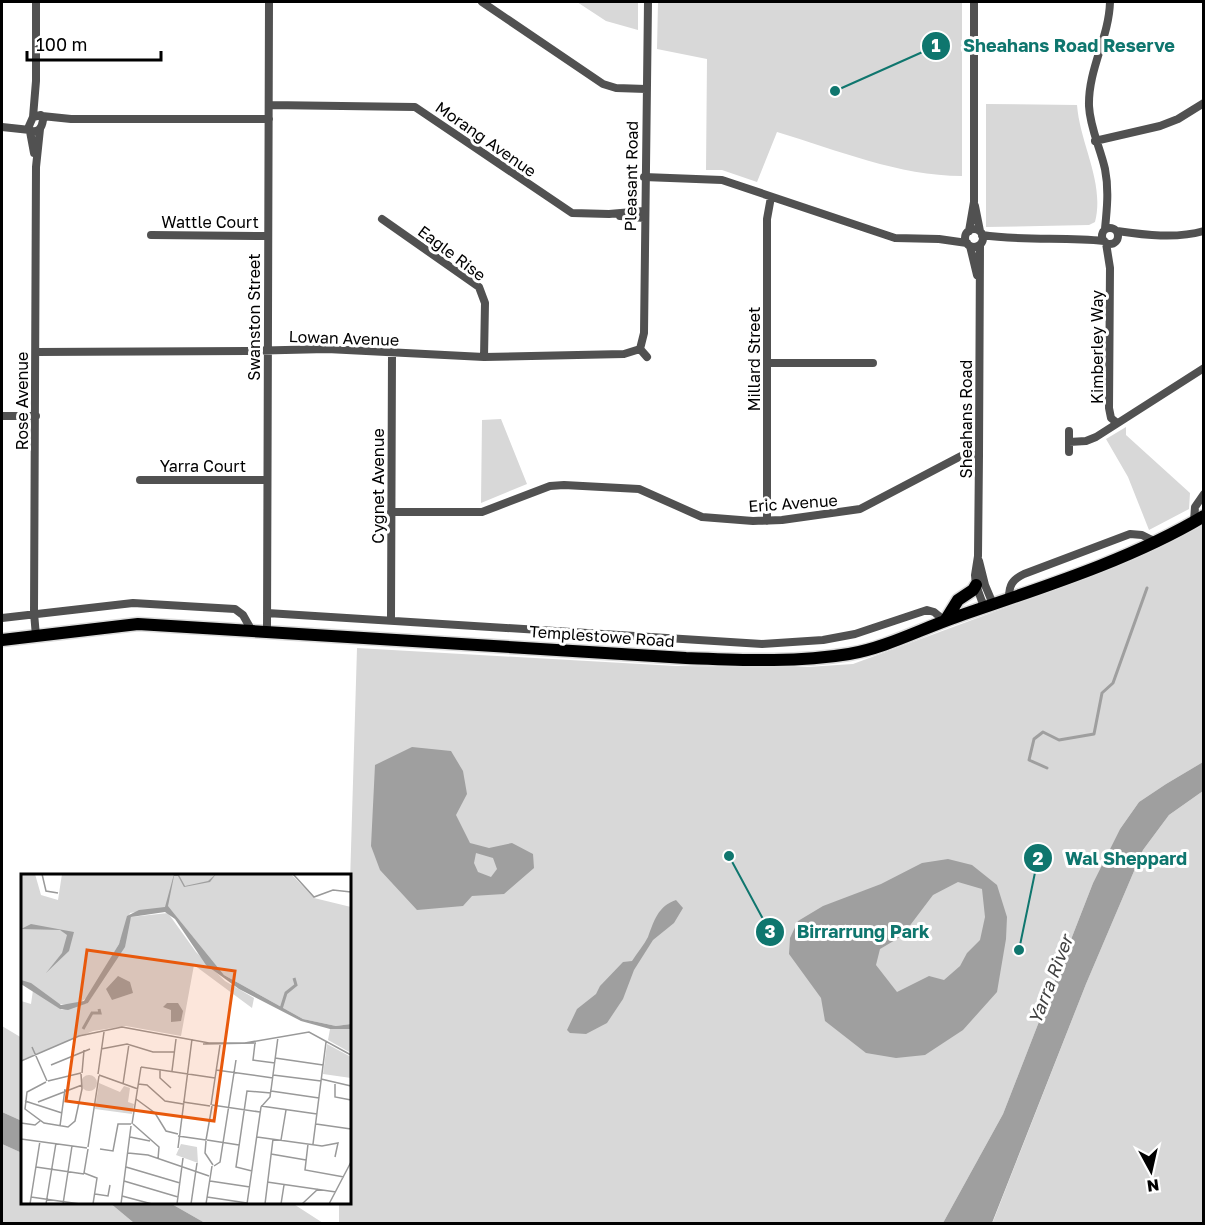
<svg xmlns="http://www.w3.org/2000/svg" width="1205" height="1225" viewBox="0 0 1205 1225" font-family="'Golos Text',sans-serif">
	<style>
		.green { fill: #d8d8d8 }
		.water { fill: #9f9f9f; fill-rule: evenodd }
		.lines { fill: none; stroke-linecap: round; stroke-linejoin: round }
		.stream { stroke: #9f9f9f; stroke-width: 3 }
		.primary-casing { stroke: #dbdbdb; stroke-width: 15 }
		.minor { stroke: #515151; stroke-width: 8 }
		.primary { stroke: #000; stroke-width: 12 }
		.labels { text-anchor: middle; stroke-width: 6; stroke-linejoin: round; paint-order: stroke }
		.street-label { font-size: 16px; fill: #000; stroke: #fff }
		.water-label { font-size: 18px; font-style: italic; fill: #404040; stroke: #fff }
		.inset-river { fill: none; stroke: #9f9f9f; stroke-width: 3 }
		.inset-road { fill: none; stroke: #999; stroke-width: 1.5 }
		.view { fill: #e8590c; fill-opacity: 0.15; stroke: #e8590c; stroke-width: 3 }
		.inset-edge { fill: none; stroke: #000; stroke-width: 3 }
		.leader { fill: none; stroke: #0f766e; stroke-width: 2 }
		.callout-dot { fill: #0f766e; stroke: #fff; stroke-width: 2 }
		.mark-label { font-size: 18px; text-anchor: middle; font-weight: bold; fill: #fff }
		.callout-label { font-size: 18px; text-anchor: middle; font-weight: bold; fill: #0f766e; stroke: #fff; stroke-width: 6; stroke-linejoin: round; paint-order: stroke }
	</style>
	<rect width="100%" height="100%" fill="#fff"/>
	<path class="green" d="M577,2H638V30L606,21Z
		M658,2H962V176C899,176 837,150 777,132L757,182L722,170H706L707,59L657,49Z
		M986,104L1077,105C1080,144 1105,183 1095,222L1089,225L986,227Z
		M501,419L527,484L481,503L482,420Z
		M1126,427V435L1190,493L1189,509L1149,530L1128,477L1106,439Z
		M1203,525V762L1166,784L1139,802L1120,829L1093,883L1003,1114L943,1223L339,1224V1203L350,1202V883L357,648L676,666L807,667L853,664L1064,586L1154,548Z
		M1203,791V1223L992,1224L1086,984L1143,850L1169,815Z
		M2,1026L22,1038V1121L2,1112Z
		M2,1144L22,1153V1202L110,1203L134,1223H2Z
		M170,1203H292L323,1223H205Z"/>
	<path class="water" d="M412,747L451,751L463,771L467,794L456,815L470,843L489,848L512,843L533,854L534,868L504,894L472,896L463,906L417,910L380,870L371,846L375,765ZM476,853L493,858L497,869L491,877L478,872L474,863Z
		M1203,762V791L1169,815L1143,850L1086,984L992,1223H943L1003,1114L1093,883L1120,829L1139,802L1166,784Z
		M948,859L972,865L997,885L1007,917L1006,939L997,992L963,1030L925,1055L896,1058L866,1053L825,1021L821,998L789,954L790,938L798,921L823,906L881,884L922,863ZM958,882L982,889L985,917L980,940L967,953L960,966L944,980L929,976L897,992L876,965L880,949L902,936L933,895Z
		M676,900L683,908L674,923L653,940L634,970L623,999L607,1023L586,1034L570,1033L567,1030L577,1009L596,994L600,986L623,962L632,961C637,953 644,945 648,937C654,921 658,906 676,900Z
		M2,1112L22,1121V1153L2,1144Z
		M110,1203H170L205,1223H134Z"/>
	<g class="lines">
		<path class="stream" d="M1047,768L1029,760L1034,739L1043,732L1059,740L1094,734L1102,693L1113,683L1147,588"/>
		<g class="primary-casing">
			<path id="primary" d="M945,621L958,600L973,590L976,585
				M2,640L138,624L686,658C740,660 795,663 849,654C885,648 921,629 956,617C1037,589 1131,560 1204,516"/>
		</g>
		<path class="minor" d="M482,2L603,84L616,88L646,89
			M269,105L415,107L572,213L609,214L644,211
			M42,116L71,119H269
			M33,117L36,81V2
			M2,127L30,130
			M31,131C39,133 42,127 43,120L41,115L33,117L29,126L34,153
			M1095,141L1160,126L1178,119L1204,103
			M644,177L722,180L895,238L939,239L967,243
			M975,206L980,231
			M620,216L644,218
			M382,219L479,287L485,303L484,357
			M1102 236a8 8 0 1 1 16 0a8 8 0 1 1-16 0Z
			M1105,229C1107,209 1109,189 1105,169C1100,147 1090,128 1089,106C1088,69 1109,38 1110,2
			M965 238a9 9 0 1 1 18 0a9 9 0 1 1-18 0Z
			M969,231L974,202V2
			M1117,231C1145,235 1176,239 1204,231
			M151,235L268,236
			M982,235C1023,241 1063,237 1104,241
			M1106,243L1110,268L1109,408L1111,418L1117,423
			M980,245L979,455L978,556L975,575L976,585L984,607
			M970,246L977,275
			M640,349L644,333L648,2
			M640,349L647,357
			M36,352L248,351L327,349L484,357L624,354L640,349
			M767,363H873
			M2,416H36
			M1069,431V452
			M1069,442L1086,441L1096,437L1204,368
			M140,480H267
			M391,512H482L550,486L564,485L639,489L702,517L753,521L782,520L860,509L961,456L979,455
			M767,521V219L771,197
			M1194,522L1195,507L1204,494
			M979,561L985,585L993,604
			M1009,598C1009,585 1012,580 1024,574L1130,534L1142,535L1156,542
			M267,613L762,644L823,640L855,634L927,610L934,612L945,621
			M2,618L133,603L235,609L243,615L252,631
			M391,620L392,352
			M267,632L269,2
			M36,636L34,613L36,167L40,129"/>
		<use href="#primary" class="primary"/>
	</g>
	<g class="labels">
		<g class="street-label">
			<text transform="translate(486 139) rotate(35)" y="6">Morang Avenue</text>
			<text transform="translate(631 176) rotate(-89)" y="6">Pleasant Road</text>
			<text x="210" y="228">Wattle Court</text>
			<text transform="translate(452 253) rotate(37)" y="6">Eagle Rise</text>
			<text transform="translate(254 317) rotate(-90)" y="6">Swanston Street</text>
			<text transform="translate(344 338) rotate(2)" y="6">Lowan Avenue</text>
			<text transform="translate(1097 347) rotate(-90)" y="6">Kimberley Way</text>
			<text transform="translate(754 359) rotate(-90)" y="6">Millard Street</text>
			<text transform="translate(22 401) rotate(-90)" y="6">Rose Avenue</text>
			<text transform="translate(966 419) rotate(-90)" y="6">Sheahans Road</text>
			<text x="203" y="472">Yarra Court</text>
			<text transform="translate(378 486) rotate(-90)" y="6">Cygnet Avenue</text>
			<text transform="translate(793 503) rotate(-4)" y="6">Eric Avenue</text>
			<text transform="translate(602 636) rotate(4)" y="6">Templestowe Road</text>
		</g>
		<g class="water-label">
			<text transform="translate(1051 980) rotate(-69)" y="6">Yarra River</text>
		</g>
	</g>
	<g transform="translate(21 874)">
		<rect width="330" height="330" fill="#fff"/>
		<path d="M0,0H14L20,21L37,26L41,0H270L293,24L330,33V150L315,152L282,145L203,101L150,36L140,34L109,39L98,70L67,123L55,131L38,130L0,106ZM147,39L175,78L204,107L233,124L231,134L173,91L160,162L105,152L72,157L0,186V127L10,130L12,116L41,136L67,129L89,93L110,43ZM309,155H330V179L307,166ZM306,170L330,183V204L302,200ZM60 209a8 8 0 1 1 16 0a8 8 0 1 1-16 0ZM78,209L99,218L103,212L109,214L107,228L113,230L111,240L74,235ZM160,270L176,273L177,289L155,281Z" fill="#d8d8d8"/>
		<path d="M153,0L158,1L164,12L187,7L195,0L189,8L163,13L157,2H153L147,32L203,101L282,145L315,152L330,150V155H309L280,147L218,115L185,91L154,45L144,38L110,43L104,73L67,129L47,136L39,135L0,110V106L10,109L40,131L63,127L98,70L106,42L118,36L144,33ZM10,50L53,58L48,77L25,99L41,79L46,61L39,56L0,55ZM97,102L109,108L112,119L91,126L85,115ZM146,129H157L162,137L160,147L150,148V136L142,133Z" fill="#9f9f9f"/>
		<path class="inset-river" d="M260,135L265,119L275,111L273,104M62,155L71,139H79L78,135"/>
		<path class="inset-road" d="M21,0L25,17L37,19M272,0L293,23L312,16L330,18M234,169L232,186L254,189M182,170L235,169M11,173L26,207M80,175L106,170L132,178H154M254,184L302,191M0,187L58,162L101,153L188,169H224L288,158L330,181M30,191L69,175M120,193L194,204M139,195V204L150,214M195,196L252,204M151,197L155,165M61,199L63,176M77,200L83,158M78,201L117,215M252,201L300,207M300,205L330,212M27,207L60,199M25,208L6,218L4,235L23,249L47,253L54,247L61,215L60,200M102,210L108,170M117,210L126,211L144,227L162,230M314,210V223L330,226M250,216L257,163M250,217L298,224M115,225L134,239L145,257L157,260M4,227L41,239M17,228L61,211M162,228L189,232M190,231L199,171M191,231L239,238M240,232L296,240M0,249L14,251L19,247M111,250L120,193M112,250L138,273L137,285M295,250L330,255M39,252L44,215M157,262L185,266M109,263L129,267M236,263L301,272L317,269L314,283M0,265L66,274M185,266L191,232M186,266L218,271M260,266L265,236M185,267L184,279L192,291M287,270L284,296L323,303M292,270L305,168M67,273L78,202M157,274L171,165M67,275L63,299L76,304L72,330M79,275L92,277L97,250H110M107,279L127,281L188,302M250,280L285,286M193,292L199,288L215,186M15,293L63,300M105,293L159,309M231,297L215,293L226,217L250,219M103,307L157,323M189,307L229,313M246,308L315,318M74,320L87,322L89,311M101,322L131,330M10,323L59,330M186,323L226,329M9,330L19,267M25,330L35,269M42,330L51,272M100,330L110,252M156,330L162,284M170,330L176,289M185,330L191,292M226,330L240,233L249,223L250,215M244,330L252,265M260,330L263,311M281,330L297,315M308,330L330,288"/>
		<path class="view" d="M66,76L214,97L193,247L45,227Z"/>
		<rect width="330" height="330" class="inset-edge"/>
	</g>
	<path class="leader" d="M835 91L936 46M1019 950L1038 858M729 856L770 932"/>
	<g class="callout-dot">
		<circle cx="835" cy="91" r="6"/>
		<circle cx="1019" cy="950" r="6"/>
		<circle cx="729" cy="856" r="6"/>
		<circle cx="936" cy="46" r="15"/>
		<circle cx="1038" cy="858" r="15"/>
		<circle cx="770" cy="932" r="15"/>
	</g>
	<g class="mark-label">
		<text x="936" y="52">1</text>
		<text x="1038" y="865">2</text>
		<text x="770" y="938">3</text>
	</g>
	<g class="callout-label">
		<text x="1069" y="52">Sheahans Road Reserve</text>
		<text x="1126" y="865">Wal Sheppard</text>
		<text x="863" y="938">Birrarrung Park</text>
	</g>
	<rect width="1205" height="1225" fill="none" stroke="#000000" stroke-width="6"/>
	<g transform="translate(1151 1171) rotate(172)" stroke="#ffffff" stroke-width="4.5" paint-order="stroke">
	<path d="M0-4.5L10 22L0 15L-10 22Z" fill="#000000"/>
	<text y="-9" font-size="16" font-weight="bold" text-anchor="middle" fill="#000000">N</text>
	</g>
	<path d="M27 51v9h134v-9" fill="none" stroke="#000000" stroke-width="3"/>
	<text x="36" y="51" font-size="18" fill="#000000" stroke="#ffffff" stroke-width="4.5" paint-order="stroke">100 m</text>
</svg>
